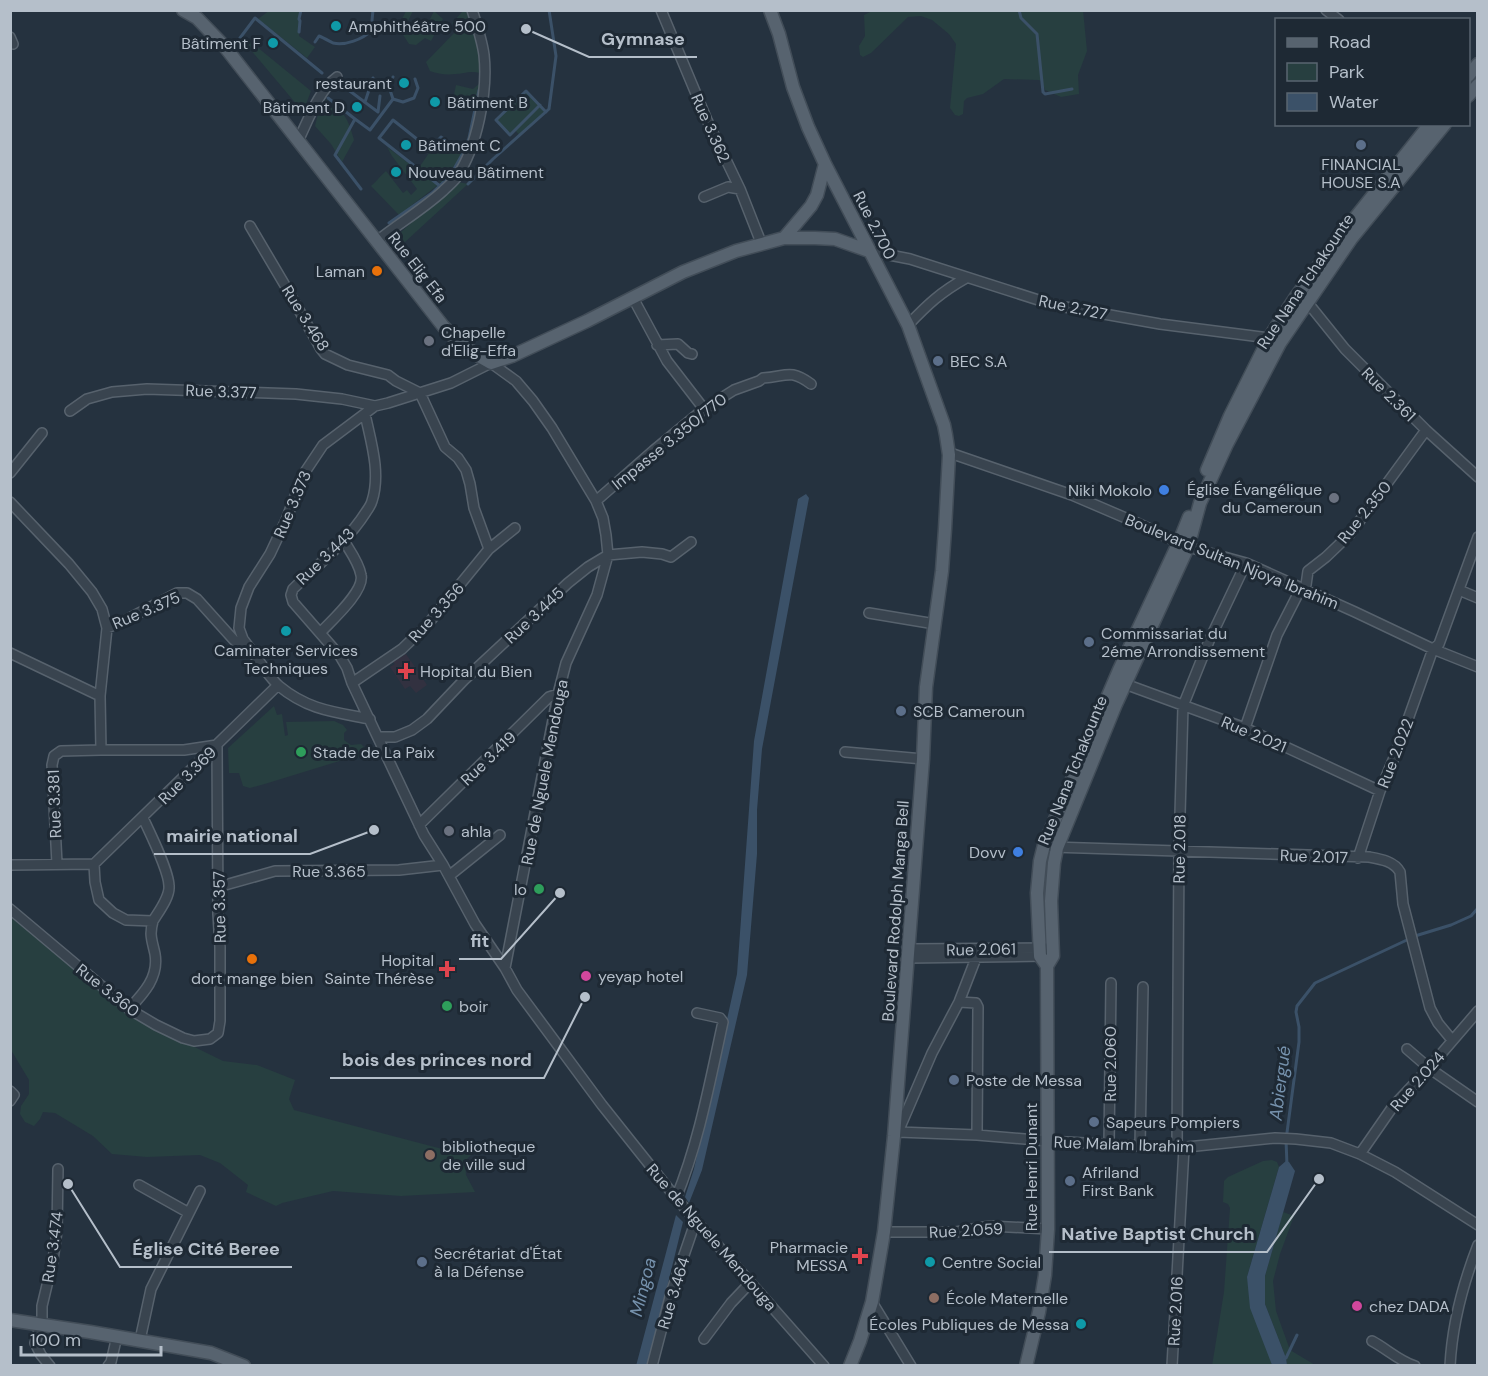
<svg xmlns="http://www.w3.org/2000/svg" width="1488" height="1376" viewBox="0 0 1488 1376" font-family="'DM Sans',sans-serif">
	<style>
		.medical { fill: #323140 }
		.green { fill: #273f40 }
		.water { fill: #3b5168 }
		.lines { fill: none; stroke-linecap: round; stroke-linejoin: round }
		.stream { stroke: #3b5168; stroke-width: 3 }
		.minor-casing { stroke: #57626d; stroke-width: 12 }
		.major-casing { stroke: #424d58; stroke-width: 15 }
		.minor { stroke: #39444f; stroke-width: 9 }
		.major { stroke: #57636f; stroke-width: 12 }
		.culture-dot { fill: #0f9aa8; stroke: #1e2934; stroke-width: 2 }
		.service-dot { fill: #5c6f8a; stroke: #1e2934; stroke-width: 2 }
		.food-dot { fill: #e8710a; stroke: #1e2934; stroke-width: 2 }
		.worship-dot { fill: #6b7280; stroke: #1e2934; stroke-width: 2 }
		.shop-dot { fill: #3f7fe0; stroke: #1e2934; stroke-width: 2 }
		.health-dot { fill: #e0444e; stroke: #1e2934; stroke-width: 2 }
		.leisure-dot { fill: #2e9e5b; stroke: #1e2934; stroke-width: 2 }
		.hotel-dot { fill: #d1479c; stroke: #1e2934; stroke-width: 2 }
		.education-dot { fill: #8d6e63; stroke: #1e2934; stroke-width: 2 }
		.labels { text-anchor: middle; stroke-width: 6; stroke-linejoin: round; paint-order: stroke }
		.poi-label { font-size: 16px; fill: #b5bfca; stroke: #1e2934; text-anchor: start }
		.street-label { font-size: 16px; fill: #b5bfca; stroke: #1e2934 }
		.water-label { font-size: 18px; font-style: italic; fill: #7692ad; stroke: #1e2934 }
		.leader { fill: none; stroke: #b5bfca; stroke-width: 2 }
		.callout-dot { fill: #b5bfca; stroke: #1e2934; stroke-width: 2 }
		.callout-label { font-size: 18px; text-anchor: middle; font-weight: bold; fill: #b5bfca; stroke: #1e2934; stroke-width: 6; stroke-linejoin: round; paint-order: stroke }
	</style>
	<rect width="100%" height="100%" fill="#25323f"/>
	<path class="medical" d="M406,654L410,660L406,663L411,661L427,685L416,693L410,686L405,689L390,667L395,664L393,662Z"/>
	<path class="green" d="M270,10L301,11L299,16V36L315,47L307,58L258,19Z
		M1083,10L1087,51L1078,75L1079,94L1061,97L1045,90L1042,82L1039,80L1004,79L983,94L967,98L964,101L963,114L959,116L955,115L950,108L956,44L949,34L932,20L921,16L908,17L871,53L863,57L860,55L859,46L865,36L864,15L872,11Z
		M406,11H413L406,25L423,33L434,11L443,19L431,41L425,38L416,45L409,44L398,27Z
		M462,12H466C477,33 480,50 479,73C470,70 464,74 455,74C446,75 438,74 430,71L426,62L458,29L452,23Z
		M246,38L311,91L303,112L244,42Z
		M480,83L475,109L453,106L469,93L452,104L456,85L473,89Z
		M526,91L540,105L527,118L540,107L545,112L520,136L515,130L510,135L496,120Z
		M324,99C344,110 348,118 354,140L342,162L331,144L315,126L318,114L317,104Z
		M440,137L463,153L442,183L438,180H432L418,169Z
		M387,147L438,185L399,215L371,186C377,181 380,176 386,171L403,193L407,190L411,195L417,189L392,156Z
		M458,182L468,184L405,242L400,239L403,236L401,232Z
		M274,706L277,715L282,714L285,736L288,735L286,722L334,721L343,725L347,730L344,733V740L351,745L361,744L365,748L362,756L347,759L344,751L346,759L268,783L250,788L243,786L239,773H229L228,748Z
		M10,911L138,1019L223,1061L257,1065L295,1080L289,1099L294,1110L446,1150L473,1153L465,1161L466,1175L475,1192L401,1196L333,1191L282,1203L276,1206L246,1192L248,1185L220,1163L200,1155L147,1157L112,1154L93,1136L55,1113L43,1112L40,1119L34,1126L25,1122L20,1114L21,1106L29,1094V1080L11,1050Z
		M1272,1160L1277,1162L1279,1167L1247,1277L1272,1365L1212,1366L1224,1292L1230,1208L1228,1204L1223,1202L1224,1181L1228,1177L1263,1161Z
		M1283,1212L1294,1216L1280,1254L1273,1281L1276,1311L1290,1350L1315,1365H1287L1286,1358L1265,1304V1276Z"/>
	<path class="water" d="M806,494L809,498L762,749L757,810V854L747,975L702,1170L689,1203L685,1197L694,1169L737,974L754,741L798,499Z
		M1286,1161L1289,1162L1295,1171L1265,1276V1304L1286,1358L1287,1365H1272L1250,1308L1247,1277L1279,1167Z
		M676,1215L683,1222L648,1365L636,1366Z"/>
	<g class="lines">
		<path class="stream" d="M1019,10L1021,18L1037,34L1043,92L1045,94L1072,89
			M299,32L300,21L299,19L301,10
			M240,38L255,18L322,73
			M315,42L319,36C324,38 329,41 333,43C345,46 363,39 371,31L373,10
			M393,77L389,87L393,99L403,102L414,98L418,88L415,79
			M339,83L378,112L380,96
			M328,98L355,119
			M365,102L373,78
			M540,105L510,135L496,120L526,91L546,112
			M468,184L493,159L549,109L556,56L549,10
			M440,186L379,138L393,120L432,151L433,146L441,137L463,153
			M361,189L335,155L355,119L370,130L393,99
			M389,223L432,193L450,176L463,153L469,138L479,90
			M1415,936L1451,925L1471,916L1478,908
			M1287,1165L1286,1140L1299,1042V1027L1296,1012L1297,1006L1315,983L1409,939
			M1284,1359L1286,1358L1297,1335"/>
		<g class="minor-casing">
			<path id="minor" d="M661,10L707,120L740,189L762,245
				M1326,10L1339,20
				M10,37L13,44
				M298,141C308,121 318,91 337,77
				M704,197L728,187L740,189
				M250,226L286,287L321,349L325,354L348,365L388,375L396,381L420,393L445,447L458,458L466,470L470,484L474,508L489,549L427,625L402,649L352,683L424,835L443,865L475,924L505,968
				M377,241C398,224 422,210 443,191C447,187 452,183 456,178C477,148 488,92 484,55C482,40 477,25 472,10
				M869,251L910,259L1054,305L1160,324L1269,338L1273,340
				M633,298L667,361L704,409
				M1308,303L1345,349L1426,430L1478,477
				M908,325C928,304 941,292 966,278
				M657,345L678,344L688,353L692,354
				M70,411L87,399L112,392L147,389L296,394L342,399L375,406
				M949,455L953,454L1072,495L1135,522L1188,547L1246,563L1355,612L1433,649L1478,667
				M10,473L42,433
				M596,501L653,451L704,409L734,390L759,381L763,378C786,377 789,368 811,384
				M10,502L69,564L92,592L102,609L107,628L122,622L177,593H187L197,599L233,639L248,653
				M489,549L515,528
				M1459,590L1478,598
				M869,613L935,624
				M320,633C331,621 365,591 361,575C359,563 350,551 344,541
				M10,653L100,696
				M260,665C267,671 272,680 279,686C308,710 334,712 370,719
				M264,668L243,639L239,628L241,608L249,587L270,554L286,520L303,475L323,445L375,406L388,403L451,383L491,363L516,381L533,401L552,428L596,501L603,518L606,535L608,555L597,595L566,663L558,694L505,968L517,990L602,1105L676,1198L824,1366
				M352,683L347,668L340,656L293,602L291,595L293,589C318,565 347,542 366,512C368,509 371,505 372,501C381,473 371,442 365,414
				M1125,684L1245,728L1380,791
				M1245,728L1277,635L1301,588L1306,585L1308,571L1326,557L1350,534L1426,430
				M378,737H395L412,730L427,719L464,680L568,583L588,567L608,555L642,552L662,554L671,557L691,542
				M845,752L923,759
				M143,818C150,833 169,871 169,886C170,897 159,911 153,921
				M419,825L549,697L558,694
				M1052,847L1369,857C1380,859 1394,861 1400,872L1403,904L1430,1008L1438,1023L1452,1040
				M1358,858L1380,791L1396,753L1433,649L1439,644L1478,537
				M57,864L52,765L54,756L61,751L101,750
				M94,864L278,685
				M10,865L94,864L95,882L99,900L113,913L126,920L153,921C149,935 152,940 155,954C159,977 144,993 129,1009
				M449,876L500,835
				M218,887L275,871L399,870L443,865
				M10,909L129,1009L156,1025L183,1038L194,1041L210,1039L218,1033L220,1021V947L218,914L217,745L184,750H101L100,696L107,628
				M909,949L1053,948
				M908,958L1044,956
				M959,1002L976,1003L978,1007L977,1135
				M1407,1049L1429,1068L1478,1102
				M10,1091L14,1095L10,1101
				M898,1132L932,1053L959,1002L976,958
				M894,1136L898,1132L977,1135L1048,1141L1177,1148L1275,1138L1296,1139L1331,1143L1360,1154L1395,1172L1478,1225
				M1109,1145L1111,983
				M1140,1146L1143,987
				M1177,1148L1179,851L1183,706L1209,641L1246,563
				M1360,1154L1394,1105L1429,1068L1478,1011
				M139,1185L189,1213
				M676,1198C699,1142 710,1081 723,1022L720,1018L697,1013
				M884,1232H956L990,1226L1048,1229
				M872,1302L911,1366
				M41,1325L35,1343L41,1355L50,1366
				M42,1325V1306L53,1260L57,1231L58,1169
				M704,1339L731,1303L750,1283
				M140,1340L151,1289L200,1191
				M1372,1341C1387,1349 1399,1361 1415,1366
				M108,1366L111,1362L117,1336
				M652,1366L671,1293L696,1220
				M1172,1366L1184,1148
				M1450,1366C1452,1326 1464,1281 1478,1245"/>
		</g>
		<g class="major-casing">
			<path id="major" d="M183,10L197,18L225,47L443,326C458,343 471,352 491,363L512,356L587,321L683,272L736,251L784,238H815L835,239L869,251
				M770,10L779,34L793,87L808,127L825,164L908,325L944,425L946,435L949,455L945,529L942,571L926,687L923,759L894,1136L884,1232L872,1302L860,1341L850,1366
				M1468,76L1478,64
				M1468,96L1478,85
				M784,238L811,206L817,195L825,164
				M1207,470L1230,416L1269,338L1295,298L1339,238L1430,124
				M1047,966L1053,956L1051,901L1054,863L1057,848L1116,704L1188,547L1200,503L1227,444L1280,343L1351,239L1445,124
				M1047,966L1040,956L1037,893L1040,861L1044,845L1119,670L1179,542L1189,517
				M10,1320L90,1332L211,1353L244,1366
				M1026,1366L1039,1312L1045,1275L1048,1229L1047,966"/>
		</g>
		<use href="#minor" class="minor"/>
		<use href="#major" class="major"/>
	</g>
	<g class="culture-dot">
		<circle cx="336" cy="26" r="6"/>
		<circle cx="273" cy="43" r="6"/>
		<circle cx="404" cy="83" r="6"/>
		<circle cx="435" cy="102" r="6"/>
		<circle cx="357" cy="107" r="6"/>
		<circle cx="406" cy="145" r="6"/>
		<circle cx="396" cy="172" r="6"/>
		<circle cx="286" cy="631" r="6"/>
		<circle cx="930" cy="1262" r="6"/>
		<circle cx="1081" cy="1324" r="6"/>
	</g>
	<g class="service-dot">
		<circle cx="1361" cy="145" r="6"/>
		<circle cx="938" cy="361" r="6"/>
		<circle cx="1089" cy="642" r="6"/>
		<circle cx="901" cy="711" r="6"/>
		<circle cx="954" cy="1080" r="6"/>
		<circle cx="1094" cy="1122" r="6"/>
		<circle cx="1070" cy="1181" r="6"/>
		<circle cx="422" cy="1262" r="6"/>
	</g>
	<g class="food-dot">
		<circle cx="377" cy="271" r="6"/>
		<circle cx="252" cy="959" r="6"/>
	</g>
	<g class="worship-dot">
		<circle cx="429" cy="341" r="6"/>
		<circle cx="1334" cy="498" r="6"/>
		<circle cx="449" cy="831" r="6"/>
	</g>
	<g class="shop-dot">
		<circle cx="1164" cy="490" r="6"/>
		<circle cx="1018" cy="852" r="6"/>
	</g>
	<g class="health-dot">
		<path d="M403 662h6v6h6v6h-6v6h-6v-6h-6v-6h6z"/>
		<path d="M444 960h6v6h6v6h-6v6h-6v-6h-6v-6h6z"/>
		<path d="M857 1247h6v6h6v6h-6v6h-6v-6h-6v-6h6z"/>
	</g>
	<g class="leisure-dot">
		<circle cx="301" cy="752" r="6"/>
		<circle cx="539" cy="889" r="6"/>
		<circle cx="447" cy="1006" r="6"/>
	</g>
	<g class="hotel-dot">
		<circle cx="586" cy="976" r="6"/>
		<circle cx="1357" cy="1306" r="6"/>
	</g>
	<g class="education-dot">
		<circle cx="430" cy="1155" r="6"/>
		<circle cx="934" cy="1298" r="6"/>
	</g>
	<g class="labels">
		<g class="poi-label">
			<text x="348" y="32">Amphithéâtre 500</text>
			<text x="261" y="49" text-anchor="end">Bâtiment F</text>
			<text x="392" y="89" text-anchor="end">restaurant</text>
			<text x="447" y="108">Bâtiment B</text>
			<text x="345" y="113" text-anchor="end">Bâtiment D</text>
			<text x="418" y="151">Bâtiment C</text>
			<text x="1361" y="170" text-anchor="middle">FINANCIAL<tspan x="1361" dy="18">HOUSE S.A</tspan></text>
			<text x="408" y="178">Nouveau Bâtiment</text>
			<text x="365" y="277" text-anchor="end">Laman</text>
			<text x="441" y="338">Chapelle<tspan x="441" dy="18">d'Elig-Effa</tspan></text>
			<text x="950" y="367">BEC S.A</text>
			<text x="1322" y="495" text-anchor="end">Église Évangélique<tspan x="1322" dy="18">du Cameroun</tspan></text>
			<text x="1152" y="496" text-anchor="end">Niki Mokolo</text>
			<text x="1101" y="639">Commissariat du<tspan x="1101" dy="18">2éme Arrondissement</tspan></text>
			<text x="286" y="656" text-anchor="middle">Caminater Services<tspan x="286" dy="18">Techniques</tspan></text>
			<text x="420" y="677">Hopital du Bien</text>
			<text x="913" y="717">SCB Cameroun</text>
			<text x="313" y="758">Stade de La Paix</text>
			<text x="461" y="837">ahla</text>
			<text x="1006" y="858" text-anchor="end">Dovv</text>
			<text x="527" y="895" text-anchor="end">lo</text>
			<text x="434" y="966" text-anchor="end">Hopital<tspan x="434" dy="18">Sainte Thérèse</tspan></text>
			<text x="598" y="982">yeyap hotel</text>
			<text x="252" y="984" text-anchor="middle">dort mange bien</text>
			<text x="459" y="1012">boir</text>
			<text x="966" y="1086">Poste de Messa</text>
			<text x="1106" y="1128">Sapeurs Pompiers</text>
			<text x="442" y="1152">bibliotheque<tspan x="442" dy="18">de ville sud</tspan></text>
			<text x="1082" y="1178">Afriland<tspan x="1082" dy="18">First Bank</tspan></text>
			<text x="848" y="1253" text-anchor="end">Pharmacie<tspan x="848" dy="18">MESSA</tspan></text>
			<text x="434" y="1259">Secrétariat d'État<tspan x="434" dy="18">à la Défense</tspan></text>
			<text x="942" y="1268">Centre Social</text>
			<text x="946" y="1304">École Maternelle</text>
			<text x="1369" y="1312">chez DADA</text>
			<text x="1069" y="1330" text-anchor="end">Écoles Publiques de Messa</text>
		</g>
		<g class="street-label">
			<text transform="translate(711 128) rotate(66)" y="6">Rue 3.362</text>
			<text transform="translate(875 225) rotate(63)" y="6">Rue 2.700</text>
			<text transform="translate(418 267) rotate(52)" y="6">Rue Elig Efa</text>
			<text transform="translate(1305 281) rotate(-56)" y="6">Rue Nana Tchakounte</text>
			<text transform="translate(1073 307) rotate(12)" y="6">Rue 2.727</text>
			<text transform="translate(306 318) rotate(58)" y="6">Rue 3.468</text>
			<text transform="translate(221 391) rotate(2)" y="6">Rue 3.377</text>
			<text transform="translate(1389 394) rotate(45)" y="6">Rue 2.361</text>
			<text transform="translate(669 441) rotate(-39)" y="6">Impasse 3.350/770</text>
			<text transform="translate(292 504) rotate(-67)" y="6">Rue 3.373</text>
			<text transform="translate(1364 512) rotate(-51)" y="6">Rue 2.350</text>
			<text transform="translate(325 556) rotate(-44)" y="6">Rue 3.443</text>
			<text transform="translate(1232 561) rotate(22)" y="6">Boulevard Sultan Njoya Ibrahim</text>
			<text transform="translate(146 610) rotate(-23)" y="6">Rue 3.375</text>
			<text transform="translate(436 612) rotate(-48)" y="6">Rue 3.356</text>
			<text transform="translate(534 615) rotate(-43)" y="6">Rue 3.445</text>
			<text transform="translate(1254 734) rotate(23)" y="6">Rue 2.021</text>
			<text transform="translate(1395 753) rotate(-69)" y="6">Rue 2.022</text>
			<text transform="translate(488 758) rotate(-44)" y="6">Rue 3.419</text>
			<text transform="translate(1072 770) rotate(-68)" y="6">Rue Nana Tchakounte</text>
			<text transform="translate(544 772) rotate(-79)" y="6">Rue de Nguele Mendouga</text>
			<text transform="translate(187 775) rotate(-45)" y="6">Rue 3.369</text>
			<text transform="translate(54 804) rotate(-92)" y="6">Rue 3.381</text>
			<text transform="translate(1179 849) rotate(-89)" y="6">Rue 2.018</text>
			<text transform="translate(1314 856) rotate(2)" y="6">Rue 2.017</text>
			<text x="329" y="877">Rue 3.365</text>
			<text transform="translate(219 907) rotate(-91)" y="6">Rue 3.357</text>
			<text transform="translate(895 911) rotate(-86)" y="6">Boulevard Rodolph Manga Bell</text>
			<text transform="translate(981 949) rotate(-1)" y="6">Rue 2.061</text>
			<text transform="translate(108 990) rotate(38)" y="6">Rue 3.360</text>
			<text transform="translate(1110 1064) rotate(-90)" y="6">Rue 2.060</text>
			<text transform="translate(1417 1081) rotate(-49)" y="6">Rue 2.024</text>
			<text transform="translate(1124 1144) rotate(2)" y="6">Rue Malam Ibrahim</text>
			<text transform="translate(1031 1167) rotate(-90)" y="6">Rue Henri Dunant</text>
			<text transform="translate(966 1230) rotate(-3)" y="6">Rue 2.059</text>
			<text transform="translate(712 1237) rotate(49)" y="6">Rue de Nguele Mendouga</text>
			<text transform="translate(52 1247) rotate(-82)" y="6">Rue 3.474</text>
			<text transform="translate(673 1293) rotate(-73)" y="6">Rue 3.464</text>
			<text transform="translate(1175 1311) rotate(-87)" y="6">Rue 2.016</text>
		</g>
		<g class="water-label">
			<text transform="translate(1280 1083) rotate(-83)" y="6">Abiergué</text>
			<text transform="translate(643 1287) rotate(-76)" y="6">Mingoa</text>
		</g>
	</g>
	<path class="leader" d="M526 29L589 57H697M374 830L310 854H154M560 893L501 959H459M585 997L544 1078H330M1319 1179L1267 1252H1049M68 1184L120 1267H292"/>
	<g class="callout-dot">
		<circle cx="526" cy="29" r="6"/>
		<circle cx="374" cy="830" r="6"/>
		<circle cx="560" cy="893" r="6"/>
		<circle cx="585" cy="997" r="6"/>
		<circle cx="1319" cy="1179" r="6"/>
		<circle cx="68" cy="1184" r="6"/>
	</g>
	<g class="callout-label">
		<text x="643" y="45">Gymnase</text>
		<text x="232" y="842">mairie national</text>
		<text x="480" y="947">fit</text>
		<text x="437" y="1066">bois des princes nord</text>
		<text x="1158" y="1240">Native Baptist Church</text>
		<text x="206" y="1255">Église Cité Beree</text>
	</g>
	<rect width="1488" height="1376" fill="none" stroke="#b5bfca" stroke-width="24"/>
	<rect x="1275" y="18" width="195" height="108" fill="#1e2934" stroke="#5a6570" stroke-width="1.5"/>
	<rect x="1287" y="38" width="30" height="9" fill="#57636f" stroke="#5a6570" stroke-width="1.5"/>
	<text x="1329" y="48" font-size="18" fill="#b5bfca">Road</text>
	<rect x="1287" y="63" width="30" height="18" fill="#273f40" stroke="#5a6570" stroke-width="1.5"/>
	<text x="1329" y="78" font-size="18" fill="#b5bfca">Park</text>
	<rect x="1287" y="93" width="30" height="18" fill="#3b5168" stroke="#5a6570" stroke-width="1.5"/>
	<text x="1329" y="108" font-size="18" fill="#b5bfca">Water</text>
	<path d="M21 1346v9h140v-9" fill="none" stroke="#b5bfca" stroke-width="3"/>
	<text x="30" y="1346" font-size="18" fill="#b5bfca" stroke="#1e2934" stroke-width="4.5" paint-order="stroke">100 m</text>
</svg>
